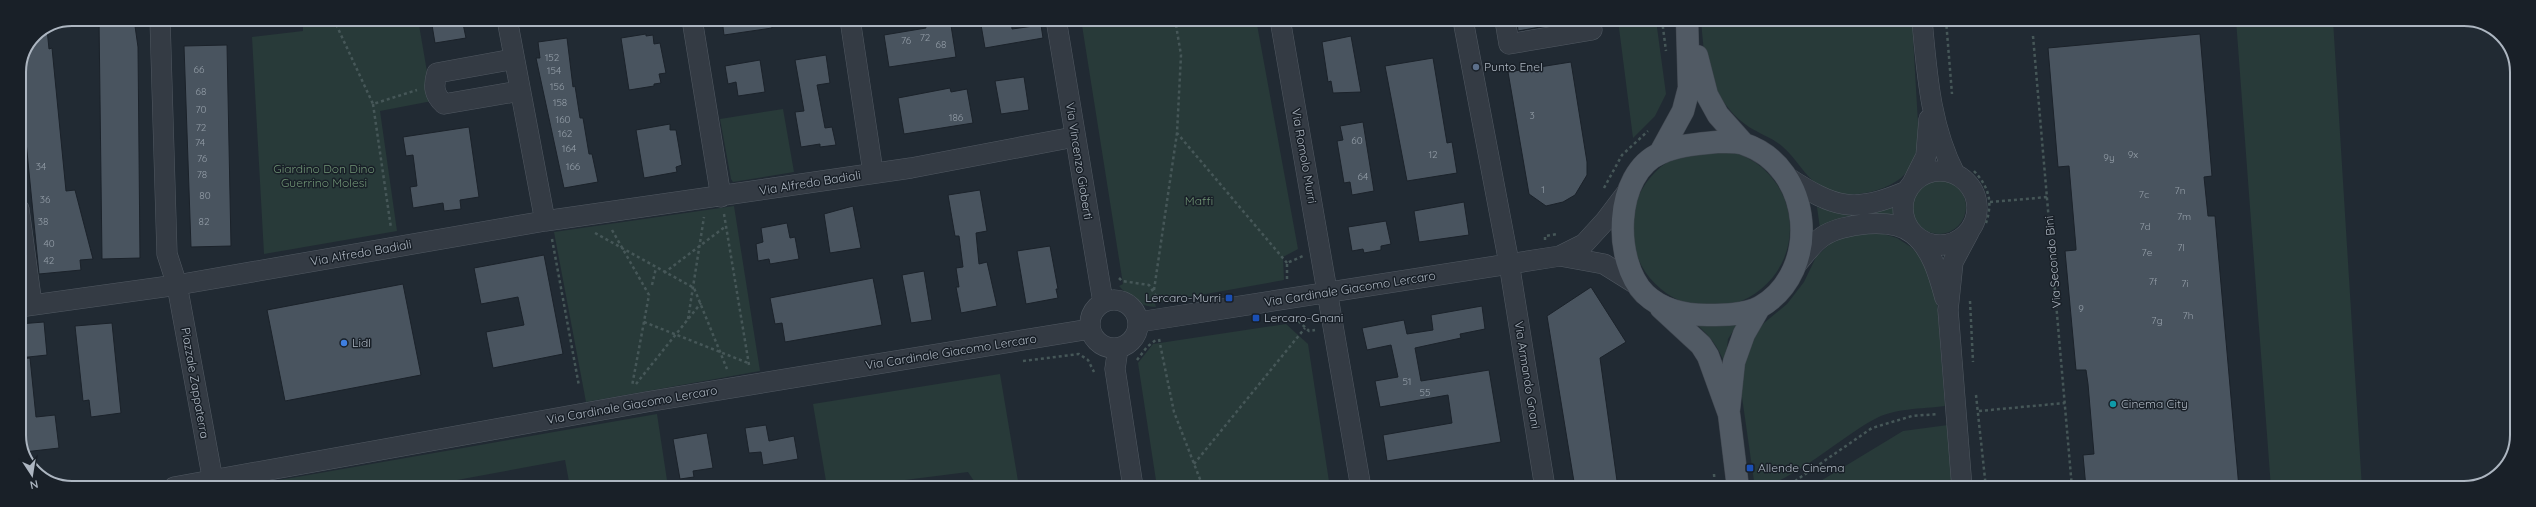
<svg xmlns="http://www.w3.org/2000/svg" width="2536" height="507" viewBox="0 0 2536 507" font-family="Quicksand,sans-serif">
	<style>
		.green { fill: #283a39 }
		.building { fill: #49545f; stroke: #1b222a }
		.lines { fill: none; stroke-linecap: round; stroke-linejoin: round }
		.minor-casing { stroke: #515962; stroke-width: 21 }
		.major-casing { stroke: #404750; stroke-width: 23 }
		.path { stroke: #465758; stroke-width: 2.5; stroke-dasharray: 3 3; stroke-linecap: butt }
		.minor { stroke: #343b44; stroke-width: 20 }
		.major { stroke: #515a64; stroke-width: 22 }
		.service-dot { fill: #5c6f8a; stroke: #192028; stroke-width: 1.5 }
		.transit-dot { fill: #1a4fb4; stroke: #192028; stroke-width: 1.5 }
		.shop-dot { fill: #3f7fe0; stroke: #192028; stroke-width: 1.5 }
		.culture-dot { fill: #0f9aa8; stroke: #192028; stroke-width: 1.5 }
		.labels { text-anchor: middle; stroke-width: 3; stroke-linejoin: round; paint-order: stroke }
		.number-label { font-size: 10px; fill: #949ea8 }
		.poi-label { font-size: 12px; fill: #adb6c1; stroke: #192028; text-anchor: start }
		.street-label { font-size: 12px; fill: #adb6c1; stroke: #192028 }
		.park-label { font-size: 12px; fill: #709475; stroke: #192028 }
		.rim { fill: none; stroke: #adb6c1; stroke-width: 2 }
	</style>
	<rect width="100%" height="100%" fill="#212a33"/>
	<path class="green" d="M303,19H418L432,101L380,111L397,231L264,254L252,37L303,31Z
		M1081,19H1256L1298,249L1283,257L1284,280L1155,303L1156,307C1140,307 1129,297 1119,286L1123,284Z
		M1618,20H1656L1666,94L1655,116L1633,138Z
		M1701,20H1912L1919,140C1916,153 1912,169 1901,178C1880,194 1844,201 1820,186C1804,176 1797,159 1783,147C1773,138 1760,134 1749,127C1735,118 1723,103 1715,88C1704,69 1703,41 1701,20Z
		M2236,20H2333L2362,488H2271Z
		M783,109L794,172L733,182L731,179L720,119Z
		M1632 228a79 79 0 1 1 158 0a79 79 0 1 1-158 0Z
		M1912 207a27 27 0 1 1 54 0a27 27 0 1 1-54 0Z
		M734,206L760,371L586,402L554,232Z
		M1817,207C1843,216 1866,212 1893,207V214C1867,214 1842,212 1820,228Z
		M1857,233H1880L1897,238L1911,247L1921,258L1936,288L1945,406C1922,409 1893,408 1873,420C1843,436 1785,487 1755,488L1740,383L1749,342L1764,323L1787,304L1804,282L1816,257L1834,240Z
		M1740,320L1728,339L1725,365C1719,347 1710,336 1695,323Z
		M1286,324L1308,344L1330,488L1157,487L1138,363L1153,344Z
		M1000,374L1019,487H978L968,472L889,482V487H827L813,404Z
		M657,414L668,487H570L565,460L419,487H239Z
		M1948,425L1953,488H1809L1903,431Z"/>
	<path class="building" d="M99,19H134L138,47L140,258L102,259Z
		M431,19H462L466,38L435,43Z
		M722,19H771L772,28L724,35Z
		M924,19H950L956,57L889,67L884,35L926,28Z
		M980,19H1011L1012,29L1041,25L1043,38L985,48Z
		M1517,20H1556L1557,24L1518,31Z
		M47,29L49,49L52,48L66,191L75,190L93,259L80,260L81,270L39,274L19,70L35,34Z
		M646,34V36L653,35L654,44L660,43L666,73L659,74L661,83L654,84V86L629,90L621,38Z
		M2200,34L2212,176L2204,177L2208,216H2215L2239,488H2086L2083,455L2094,454L2088,384L2086,370H2076L2065,251L2076,250V248L2069,166L2058,167L2048,48Z
		M1351,36L1361,92L1333,93L1331,81L1328,82L1322,42Z
		M567,38L573,87L575,86L580,118H583L589,154H592L598,182L564,188L536,58H540L538,42Z
		M227,45L231,246L191,247L184,46Z
		M826,55L830,83L817,85L825,128L832,127L836,145L820,147V144L801,147L795,112L804,111L795,60Z
		M1433,58L1447,143L1452,142L1457,173L1407,181L1385,66Z
		M760,60L765,92L738,96L736,82L728,84L725,66Z
		M1571,62L1587,162V175L1575,195L1563,202L1546,206L1529,194L1508,72Z
		M1024,77L1029,110L1001,114L995,81Z
		M950,88L951,92L967,89L973,123L904,134L898,98Z
		M1363,122L1374,191L1352,195L1350,182L1344,183L1337,141L1343,140L1340,126Z
		M670,124V130H676L682,165L676,167L677,172L644,178L636,130Z
		M469,127L479,197L460,200L461,209L444,211L443,203L413,208L410,187L417,186L413,155L406,156L403,137Z
		M980,190L987,231L976,233L979,264L987,262L997,306L961,313L956,287H959L956,268L963,267L959,236H955L948,195Z
		M1464,202L1469,235L1419,242L1414,211Z
		M853,206L861,248L830,253L824,214Z
		M1386,221L1391,244L1381,246V250L1364,253L1363,249L1352,251L1348,227Z
		M787,223L790,238L795,237L799,259L770,264L769,259L758,261L756,244L763,242L761,228Z
		M1050,246L1058,289H1056L1058,298L1026,304L1017,251Z
		M544,255L563,354L493,368L486,332L524,325L518,297L481,304L474,268Z
		M924,271L932,320L911,323L902,275Z
		M873,278L882,325L785,342L782,323L775,324L770,298Z
		M403,284L421,375L285,401L267,310Z
		M1591,287L1626,342L1600,358L1618,488H1575L1547,316Z
		M1482,306L1485,329L1460,334L1461,338L1415,348L1421,381L1489,370L1501,442L1387,461L1383,435L1452,423L1448,395L1380,407L1375,381L1398,377L1391,345L1367,350L1362,328L1404,320L1407,334L1433,330L1431,315Z
		M44,322L47,355L19,358V324Z
		M112,323L121,413L91,417L89,400L83,401L75,326Z
		M30,358L36,417L55,415L59,448L24,452L19,442V359Z
		M766,425L769,441L794,436L798,459L763,465L761,452L749,453L745,428Z
		M707,433L713,468L693,471L694,477L680,479L673,439Z"/>
	<g class="lines">
		<g class="minor-casing">
			<path id="minor" d="M160,19L167,254L177,285L213,481
				M507,19L545,221
				M692,19L721,197
				M850,19L873,172
				M1056,19L1103,302
				M1280,19L1361,488
				M1463,20L1509,263L1545,488
				M1505,20L1509,44L1592,30L1590,20
				M1922,20C1927,73 1930,126 1955,174
				M514,59L437,73C433,86 434,95 444,104L520,91
				M1903 208a37 37 0 1 1 74 0a37 37 0 1 1-74 0Z
				M1787,177C1835,208 1853,214 1907,191
				M1913,182L1926,156L1929,119
				M19,209L32,305
				M1560,256L1584,244L1605,221L1627,192
				M1795,266C1803,257 1812,244 1822,237C1842,223 1893,217 1913,234C1932,249 1939,276 1945,298
				M1090 324a24 24 0 1 1 48 0a24 24 0 1 1-48 0Z
				M19,307L177,285L545,221L911,168L1074,137
				M1139,322L1560,256L1604,264L1636,284
				M1118,348L1115,369L1133,487
				M174,487L646,402L1090,329
				M1962,488L1948,310L1953,262L1969,232"/>
		</g>
		<g class="major-casing">
			<path id="major" d="M1697,56L1707,95L1718,115L1743,143
				M1717,142C1725,142 1736,141 1744,144C1813,167 1822,271 1760,307C1745,315 1723,315 1707,315C1684,315 1662,310 1645,294C1613,262 1613,173 1661,153C1678,145 1698,144 1717,142Z
				M1660,153L1683,111L1689,88L1687,20
				M1661,308L1701,345L1708,356L1729,414L1738,488
				M1729,409L1734,362L1744,334L1759,308"/>
		</g>
		<path class="path" d="M336,19L335,22L373,104L417,90
			M1175,19L1181,55L1177,133L1287,263
			M1662,20L1666,51
			M1946,20L1952,94
			M2033,36L2072,488
			M373,104L391,228
			M1974,171C1989,187 1993,202 1986,223
			M1604,188L1622,155L1648,131
			M1990,202L2048,197
			M724,214L749,365
			M612,230L649,295L632,386
			M595,233L694,288L727,369
			M552,239L579,386
			M1545,240V236L1558,234
			M664,273L726,226
			M1119,278L1122,281L1149,285L1158,299
			M1287,279V263L1303,256
			M652,285L656,268
			M1154,290L1177,133
			M1970,301L1973,362
			M1294,317L1309,331L1315,330
			M688,319L704,217
			M644,322L748,363
			M1159,339L1174,412L1203,487
			M1137,360L1147,347L1157,339
			M1023,361L1079,354L1088,360L1094,372
			M636,384L701,303
			M1976,395L1986,488
			M1979,411L2065,403
			M1194,464L1305,328
			M1714,474L1715,488
			M1785,488L1872,428L1912,416L1938,414"/>
		<use href="#minor" class="minor"/>
		<use href="#major" class="major"/>
	</g>
	<circle class="service-dot" cx="1476" cy="67" r="4"/>
	<g class="transit-dot">
		<rect x="1225" y="294" width="8" height="8" rx="2"/>
		<rect x="1252" y="314" width="8" height="8" rx="2"/>
		<rect x="1746" y="464" width="8" height="8" rx="2"/>
	</g>
	<circle class="shop-dot" cx="344" cy="343" r="4"/>
	<circle class="culture-dot" cx="2113" cy="404" r="4"/>
	<g class="labels">
		<g class="number-label">
			<text x="925" y="41">72</text>
			<text x="906" y="44">76</text>
			<text x="941" y="48">68</text>
			<text x="552" y="61">152</text>
			<text x="199" y="73">66</text>
			<text x="554" y="74">154</text>
			<text x="557" y="90">156</text>
			<text x="201" y="95">68</text>
			<text x="560" y="106">158</text>
			<text x="201" y="113">70</text>
			<text x="1532" y="119">3</text>
			<text x="956" y="121">186</text>
			<text x="563" y="123">160</text>
			<text x="201" y="131">72</text>
			<text x="565" y="137">162</text>
			<text x="1357" y="144">60</text>
			<text x="200" y="146">74</text>
			<text x="569" y="152">164</text>
			<text x="1433" y="158">12</text>
			<text x="2133" y="158">9x</text>
			<text x="2109" y="161">9y</text>
			<text x="202" y="162">76</text>
			<text x="41" y="170">34</text>
			<text x="573" y="170">166</text>
			<text x="202" y="178">78</text>
			<text x="1363" y="180">64</text>
			<text x="1543" y="193">1</text>
			<text x="2180" y="194">7n</text>
			<text x="2144" y="198">7c</text>
			<text x="205" y="199">80</text>
			<text x="45" y="203">36</text>
			<text x="2184" y="220">7m</text>
			<text x="43" y="225">38</text>
			<text x="204" y="225">82</text>
			<text x="2145" y="230">7d</text>
			<text x="49" y="247">40</text>
			<text x="2181" y="251">7l</text>
			<text x="2147" y="256">7e</text>
			<text x="49" y="264">42</text>
			<text x="2153" y="285">7f</text>
			<text x="2185" y="287">7i</text>
			<text x="2081" y="312">9</text>
			<text x="2188" y="319">7h</text>
			<text x="2157" y="324">7g</text>
			<text x="1407" y="385">51</text>
			<text x="1425" y="396">55</text>
		</g>
		<g class="poi-label">
			<text x="1484" y="71">Punto Enel</text>
			<text x="1221" y="302" text-anchor="end">Lercaro-Murri</text>
			<text x="1264" y="322">Lercaro-Gnani</text>
			<text x="352" y="347">Lidl</text>
			<text x="2121" y="408">Cinema City</text>
			<text x="1758" y="472">Allende Cinema</text>
		</g>
		<g class="street-label">
			<text transform="translate(1304 156) rotate(80)" y="4">Via Romolo Murri</text>
			<text transform="translate(1079 161) rotate(81)" y="4">Via Vincenzo Gioberti</text>
			<text transform="translate(810 183) rotate(-9)" y="4">Via Alfredo Badiali</text>
			<text transform="translate(361 253) rotate(-10)" y="4">Via Alfredo Badiali</text>
			<text transform="translate(2053 262) rotate(-95)" y="4">Via Secondo Bini</text>
			<text transform="translate(1350 289) rotate(-9)" y="4">Via Cardinale Giacomo Lercaro</text>
			<text transform="translate(951 352) rotate(-9)" y="4">Via Cardinale Giacomo Lercaro</text>
			<text transform="translate(1527 375) rotate(81)" y="4">Via Armando Gnani</text>
			<text transform="translate(195 383) rotate(80)" y="4">Piazzale Zappaterra</text>
			<text transform="translate(632 405) rotate(-10)" y="4">Via Cardinale Giacomo Lercaro</text>
		</g>
		<g class="park-label">
			<text x="324" y="173">Giardino Don Dino<tspan x="324" dy="14">Guerrino Molesi</tspan></text>
			<text x="1199" y="205">Maffi</text>
		</g>
	</g>
	<path d="M0 0H2536V507H0ZM72 26H2464A46 46 0 0 1 2510 72V435A46 46 0 0 1 2464 481H72A46 46 0 0 1 26 435V72A46 46 0 0 1 72 26Z" fill="#192028" fill-rule="evenodd"/>
	<path class="rim" d="M72 26H2464A46 46 0 0 1 2510 72V435A46 46 0 0 1 2464 481H72A46 46 0 0 1 26 435V72A46 46 0 0 1 72 26Z"/>
	<g transform="translate(32 475) rotate(168)" stroke="#192028" stroke-width="3" paint-order="stroke">
	<path d="M0-3L7 15L0 10L-7 15Z" fill="#adb6c1"/>
	<text y="-6" font-size="11" font-weight="bold" text-anchor="middle" fill="#adb6c1">N</text>
	</g>
</svg>
